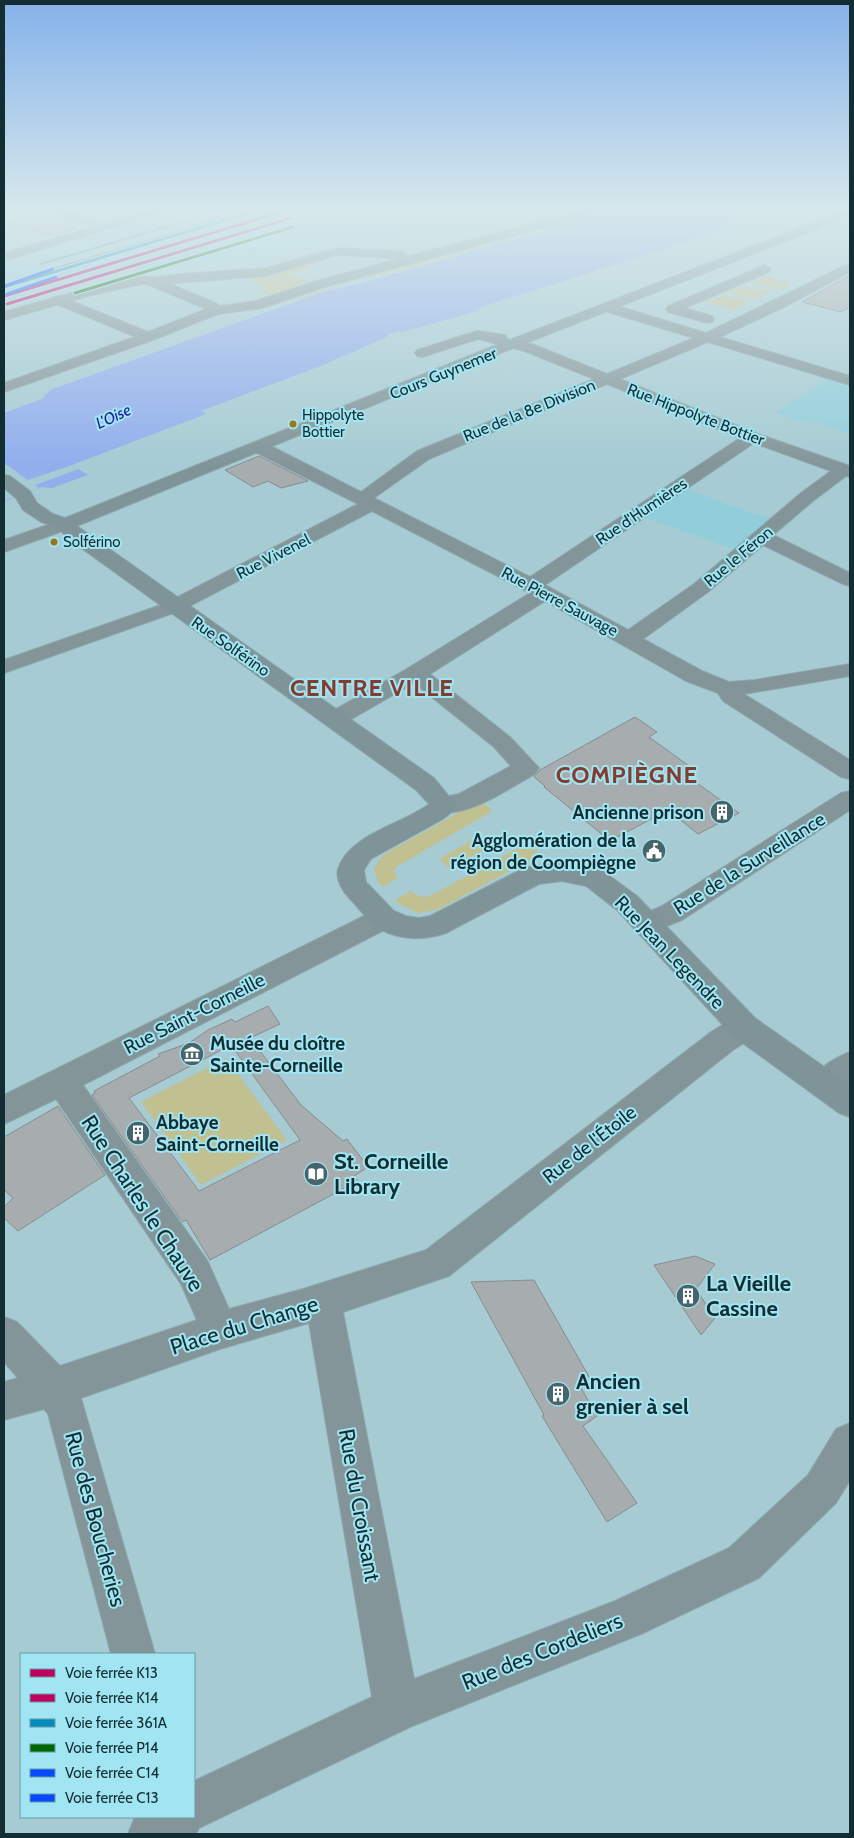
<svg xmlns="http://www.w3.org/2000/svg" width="854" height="1838" viewBox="0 0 854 1838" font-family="Cabin,sans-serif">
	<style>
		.built { fill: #92ceda }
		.green { fill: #c0c091 }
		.water { fill: #91aeed }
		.pier { fill: #a6cbd3 }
		.building { fill: #a7adae; stroke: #868d8f; fill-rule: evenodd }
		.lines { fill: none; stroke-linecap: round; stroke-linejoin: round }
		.minor-casing { stroke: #8ca9b0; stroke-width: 2 }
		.tertiary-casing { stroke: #8ca9b0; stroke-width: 2 }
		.secondary-casing { stroke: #8ca9b0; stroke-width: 2 }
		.minor { fill: #839598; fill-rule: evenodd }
		.tertiary { fill: #839598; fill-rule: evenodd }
		.secondary { fill: #7f9498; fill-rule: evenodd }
		.rail { stroke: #7d9094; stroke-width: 2 }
		.rail-1-casing { stroke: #a1e5f2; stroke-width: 5 }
		.rail-2-casing { stroke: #a1e5f2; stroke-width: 5 }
		.rail-3-casing { stroke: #a1e5f2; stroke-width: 5 }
		.rail-4-casing { stroke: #a1e5f2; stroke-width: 5 }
		.rail-5-casing { stroke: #a1e5f2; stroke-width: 5 }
		.rail-6-casing { stroke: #a1e5f2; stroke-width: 5 }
		.rail-1 { stroke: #bf005f; stroke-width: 3 }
		.rail-2 { stroke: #bf005f; stroke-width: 3 }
		.rail-3 { stroke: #028cbb; stroke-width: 3 }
		.rail-4 { stroke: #060; stroke-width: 3 }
		.rail-5 { stroke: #0749ff; stroke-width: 3 }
		.rail-6 { stroke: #0749ff; stroke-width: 3 }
		.bus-dot { fill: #9b7614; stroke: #a1e5f2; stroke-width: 2 }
		.labels { text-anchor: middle; stroke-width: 4; stroke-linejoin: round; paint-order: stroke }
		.far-bus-label { font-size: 15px; fill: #122e33; stroke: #a1e5f2; text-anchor: start }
		.far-street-label { font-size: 16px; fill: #122e33; stroke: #a1e5f2 }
		.far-water-label { font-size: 16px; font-style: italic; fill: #1f1c9b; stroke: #a1e5f2 }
		.poi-label { font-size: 19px; font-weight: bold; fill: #122e33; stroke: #a1e5f2; text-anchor: end }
		.street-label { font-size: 19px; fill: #122e33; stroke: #a1e5f2 }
		.near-poi-label { font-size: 22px; font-weight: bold; fill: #122e33; stroke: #a1e5f2; text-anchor: start }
		.near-street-label { font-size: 22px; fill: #122e33; stroke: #a1e5f2 }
		.district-label { font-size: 24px; font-weight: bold; letter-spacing: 1px; fill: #833c30; stroke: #a1e5f2 }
	</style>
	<rect width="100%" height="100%" fill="#a6cbd3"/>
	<path class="built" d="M182,210H438L394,241L332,245L308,248L269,259L155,268L142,272L115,263L4,297V264Z
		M829,379L850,385V434L806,420L801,423L776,412Z
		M687,489L749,512L771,518L734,549L646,518Z"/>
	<path class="green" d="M601,210H608L590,218L406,270H399L342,285L303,299L298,298C387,268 480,251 570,222C580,219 591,213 601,210Z
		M308,263L316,266L289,274L310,283L272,296L261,291L265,289L244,275L276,274Z
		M767,276L792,283L777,290L750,283Z
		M745,286L771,292L755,300L728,293Z
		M724,295H725L750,302L734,310L706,302Z
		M481,800L492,811L396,867L394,871L398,878L383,887L378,882L374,869L383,855Z
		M477,837L488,847L450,869L439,859Z
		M527,843L546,859L528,861L437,910L418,913L401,905L395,900L411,891C417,896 422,898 430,896Z
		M226,1058L287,1140L201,1185L141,1102Z"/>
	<path class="water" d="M605,210H749L724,230L478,308L480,310L474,312L402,332L398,331L388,334L387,337L323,365L201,411L206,414L72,465L88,475L52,488L42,487L4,501V413L42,399L50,390L323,292L362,283L554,228Z"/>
	<path class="pier" d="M4,463L28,480L72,465L79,469L35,485L39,488L5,500Z"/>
	<path class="building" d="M4,210H53L54,212L78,222L74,229L50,236L4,220Z
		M850,275V307L841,312L802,302Z
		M259,456L308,481L281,488L268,481L253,487L225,470Z
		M635,717L657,732L649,737L696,771L687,776L739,813L698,834L668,810L610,841L544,787L545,786L534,777L540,770Z
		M268,1006L280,1024L250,1038L301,1105L343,1141L347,1139L368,1167L354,1176L358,1181L210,1260L186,1220L183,1222L181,1220L92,1095L95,1093L94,1091L160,1056L158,1054L189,1043L208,1030L232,1019L235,1022ZM231,1045L300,1140L199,1191L129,1098Z
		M58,1106L105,1175L18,1231L4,1218V1207L13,1198L4,1190V1137Z
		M695,1256L715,1264L696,1289L715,1318L701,1335L654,1265Z
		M534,1280L591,1380L580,1386L597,1416L583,1426L637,1503L607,1522L542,1416L544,1415L471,1282Z"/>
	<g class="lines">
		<g class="minor-casing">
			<path id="minor" d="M55,210H69L107,227L101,230L97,229Z
				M582,210H597L595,212L569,221L328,286L262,308L213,315L206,311L213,307L255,301L320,280Z
				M337,248L401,251L407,255L401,259L337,255L266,276L152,285L146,281L148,278L180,274L266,268Z
				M850,263V272L782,308L720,337L850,376V385L708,342L620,379L758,434L850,466V477L846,476L813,501L773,535L850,573V586L843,584L763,545L708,592L643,639L702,671L729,682L755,680L850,664V676L744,694L850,760V779L841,777L723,701L718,693L686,681L545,601L430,674L510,737L539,768L535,774C509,788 466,820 435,811L432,805L435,799L459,794L511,766L494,747L414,683L343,724L335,726L327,724L324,719L327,714L405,670L530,593L372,511L182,610L175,612L168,610L165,606L168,602L358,504L253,451L251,447L253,443H265L361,492L417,451L594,379L524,351L478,339L422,357L417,356L415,353L417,350L477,331L505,335L507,339L532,344L607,374L694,338L601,310L599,307L601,304H611L706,333ZM607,384L740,438L530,577L374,498L429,459ZM754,443L831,471L801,493L694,584L628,630L545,585Z
				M765,265L771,269L769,272L685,308L712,316L714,319L712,322L707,323L668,312L666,309L668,306Z
				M59,296L153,334L155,337L148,341L143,340L54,303L52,300L54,297Z
				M850,791V810L682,920L647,934L637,931L633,924L637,917L662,906L841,793Z
				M384,908L394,911L398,918L394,925L83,1085L207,1260L229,1309L303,1289L426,1250L711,1032C727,1023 736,1012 755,1018L759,1027L755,1036L733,1050L449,1276L343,1312L414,1679L615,1601L729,1548L808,1475L836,1429L850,1423V1480L836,1503L759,1578L641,1634L410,1727L199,1828L196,1834H128L135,1817H194V1781L372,1697L309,1323L220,1349L81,1398L155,1654H111L48,1414L44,1409L4,1420V1382L18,1378L4,1362V1317L17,1322L60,1366L197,1320L181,1284L56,1099L4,1124V1095L374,911Z
				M850,1052V1083C837,1094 832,1101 814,1095L809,1085C817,1069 834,1058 850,1052Z"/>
		</g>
		<g class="tertiary-casing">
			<path id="tertiary" d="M143,276L156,278L218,304L220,311L218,314L153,340L4,392V383L143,334L206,309L149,285L143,284L92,295L4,320V312L84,289Z
				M65,519L71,520L74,524L71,528L4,552V540Z
				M175,600L182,602L185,606L182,610L4,673V660Z"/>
		</g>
		<g class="secondary-casing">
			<path id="secondary" d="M150,210H166L164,212L4,261V253Z
				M846,210H850V216L496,355L77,526L434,778L456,805L453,811L443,819L371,859L364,870L366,882L394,911L406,916L419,918L430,916L524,868L562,861L603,871L637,896L755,1018L850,1085V1117L839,1113L733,1036L617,910L586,886L562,881L539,884L446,933C423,941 393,941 373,924C365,917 358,907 350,899C343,892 335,879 338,869C349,834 403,824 429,804L416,790L66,537L59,528L41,522L23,510L16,498L4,488V475L10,476L30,491L37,503L53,514L65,518L486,349Z"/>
		</g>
		<use href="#minor" class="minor"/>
		<use href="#tertiary" class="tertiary"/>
		<use href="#secondary" class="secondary"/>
		<path class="rail" d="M191,215L212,210
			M41,264L200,217
			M53,269L251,210"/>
		<g class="rail-1-casing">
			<path id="rail-1" d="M4,296L288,210"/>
		</g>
		<g class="rail-2-casing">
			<path id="rail-2" d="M7,304L291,218"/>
		</g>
		<g class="rail-3-casing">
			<path id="rail-3" d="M4,287L259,210"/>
		</g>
		<g class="rail-4-casing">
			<path id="rail-4" d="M75,293L293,227"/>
		</g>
		<g class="rail-5-casing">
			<path id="rail-5" d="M4,286L53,269"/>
		</g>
		<g class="rail-6-casing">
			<path id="rail-6" d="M7,294L56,277"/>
		</g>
		<use href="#rail-1" class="rail-1"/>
		<use href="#rail-2" class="rail-2"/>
		<use href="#rail-3" class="rail-3"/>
		<use href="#rail-4" class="rail-4"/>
		<use href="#rail-5" class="rail-5"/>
		<use href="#rail-6" class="rail-6"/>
	</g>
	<linearGradient id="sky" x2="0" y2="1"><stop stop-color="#85b2ea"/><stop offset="0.45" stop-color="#d7e8eb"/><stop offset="1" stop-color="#d7e8eb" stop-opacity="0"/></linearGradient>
	<rect width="854" height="467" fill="url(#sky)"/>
	<defs>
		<g id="building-disc" transform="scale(1.25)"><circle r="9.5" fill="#46656b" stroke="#a1e5f2"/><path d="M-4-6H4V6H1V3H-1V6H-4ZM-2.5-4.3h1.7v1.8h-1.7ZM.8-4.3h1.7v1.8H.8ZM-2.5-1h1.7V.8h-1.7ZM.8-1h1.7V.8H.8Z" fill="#fff"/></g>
		<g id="civic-disc" transform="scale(1.25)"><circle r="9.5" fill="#46656b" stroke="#a1e5f2"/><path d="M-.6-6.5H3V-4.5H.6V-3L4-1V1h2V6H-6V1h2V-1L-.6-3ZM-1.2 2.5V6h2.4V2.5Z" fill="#fff"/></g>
		<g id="museum-disc" transform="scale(1.25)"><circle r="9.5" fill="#46656b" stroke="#a1e5f2"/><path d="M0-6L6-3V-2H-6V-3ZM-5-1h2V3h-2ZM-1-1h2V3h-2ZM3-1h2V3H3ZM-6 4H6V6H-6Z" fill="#fff"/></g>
		<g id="library-disc" transform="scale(1.25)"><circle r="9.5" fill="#46656b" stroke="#a1e5f2"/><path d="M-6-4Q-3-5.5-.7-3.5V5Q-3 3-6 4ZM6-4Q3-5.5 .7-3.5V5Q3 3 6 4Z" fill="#fff"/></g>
	</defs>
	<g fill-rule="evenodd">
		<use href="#building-disc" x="722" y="812"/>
		<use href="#civic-disc" x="654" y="851"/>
		<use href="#museum-disc" x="192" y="1054"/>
		<use href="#building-disc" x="138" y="1133"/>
		<use href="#library-disc" x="316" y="1174"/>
		<use href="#building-disc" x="688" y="1296"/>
		<use href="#building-disc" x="558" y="1394"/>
	</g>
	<g class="bus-dot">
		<circle cx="293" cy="424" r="4.5"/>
		<circle cx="54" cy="542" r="4.5"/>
	</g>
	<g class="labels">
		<g class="far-bus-label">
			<text x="302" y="420">Hippolyte<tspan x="302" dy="17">Bottier</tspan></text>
			<text x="63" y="547">Solférino</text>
		</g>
		<g class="far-street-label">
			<text transform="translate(443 373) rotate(-22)" y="6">Cours Guynemer</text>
			<text transform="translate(529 410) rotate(-22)" y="6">Rue de la 8e Division</text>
			<text transform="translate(696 414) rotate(21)" y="6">Rue Hippolyte Bottier</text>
			<text transform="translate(641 511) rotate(-34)" y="6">Rue d'Humières</text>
			<text transform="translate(273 556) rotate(-27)" y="6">Rue Vivenel</text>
			<text transform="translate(738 556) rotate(-40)" y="6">Rue le Féron</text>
			<text transform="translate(560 601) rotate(28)" y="6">Rue Pierre Sauvage</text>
			<text transform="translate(231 646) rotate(35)" y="6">Rue Solférino</text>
		</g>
		<g class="far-water-label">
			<text transform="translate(113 416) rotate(-25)" y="6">L'Oise</text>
		</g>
		<g class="poi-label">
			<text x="704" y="819">Ancienne prison</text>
			<text x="636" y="847">Agglomération de la<tspan x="636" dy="22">région de Coompiègne</tspan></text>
			<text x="210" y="1050" text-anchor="start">Musée du cloître<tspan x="210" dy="22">Sainte-Corneille</tspan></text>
			<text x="156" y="1129" text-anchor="start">Abbaye<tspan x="156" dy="22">Saint-Corneille</tspan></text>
		</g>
		<g class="street-label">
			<text transform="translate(749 863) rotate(-32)" y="7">Rue de la Surveillance</text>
			<text transform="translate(670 952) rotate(46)" y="7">Rue Jean Legendre</text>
			<text transform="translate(194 1013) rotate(-27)" y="7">Rue Saint-Corneille</text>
			<text transform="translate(589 1144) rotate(-38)" y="7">Rue de l'Étoile</text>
		</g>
		<g class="near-poi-label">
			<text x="334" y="1169">St. Corneille<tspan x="334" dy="25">Library</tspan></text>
			<text x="706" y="1291">La Vieille<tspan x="706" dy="25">Cassine</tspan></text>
			<text x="576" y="1389">Ancien<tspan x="576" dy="25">grenier à sel</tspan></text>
		</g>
		<g class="near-street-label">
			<text transform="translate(143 1203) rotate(57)" y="8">Rue Charles le Chauve</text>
			<text transform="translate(244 1325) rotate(-17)" y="8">Place du Change</text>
			<text transform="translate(360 1505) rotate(80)" y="8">Rue du Croissant</text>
			<text transform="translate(96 1519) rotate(75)" y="8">Rue des Boucheries</text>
			<text transform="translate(542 1651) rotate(-22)" y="8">Rue des Cordeliers</text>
		</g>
		<g class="district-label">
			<text x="372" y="696">CENTRE VILLE</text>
			<text x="627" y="783">COMPIÈGNE</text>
		</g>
	</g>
	<rect width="854" height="1838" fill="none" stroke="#122e33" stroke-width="10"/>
	<rect x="20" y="1653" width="175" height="165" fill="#a1e5f2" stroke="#689ca6"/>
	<rect x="30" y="1669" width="25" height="8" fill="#bf005f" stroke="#689ca6"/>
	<text x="65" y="1678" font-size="15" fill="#122e33">Voie ferrée K13</text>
	<rect x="30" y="1694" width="25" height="8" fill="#bf005f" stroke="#689ca6"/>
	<text x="65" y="1703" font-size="15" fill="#122e33">Voie ferrée K14</text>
	<rect x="30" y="1719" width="25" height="8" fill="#028cbb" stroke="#689ca6"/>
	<text x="65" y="1728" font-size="15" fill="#122e33">Voie ferrée 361A</text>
	<rect x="30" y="1744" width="25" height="8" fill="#006600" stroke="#689ca6"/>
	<text x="65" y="1753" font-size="15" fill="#122e33">Voie ferrée P14</text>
	<rect x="30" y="1769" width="25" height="8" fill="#0749ff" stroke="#689ca6"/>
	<text x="65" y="1778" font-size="15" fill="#122e33">Voie ferrée C14</text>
	<rect x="30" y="1794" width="25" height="8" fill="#0749ff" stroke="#689ca6"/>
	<text x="65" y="1803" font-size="15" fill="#122e33">Voie ferrée C13</text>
</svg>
